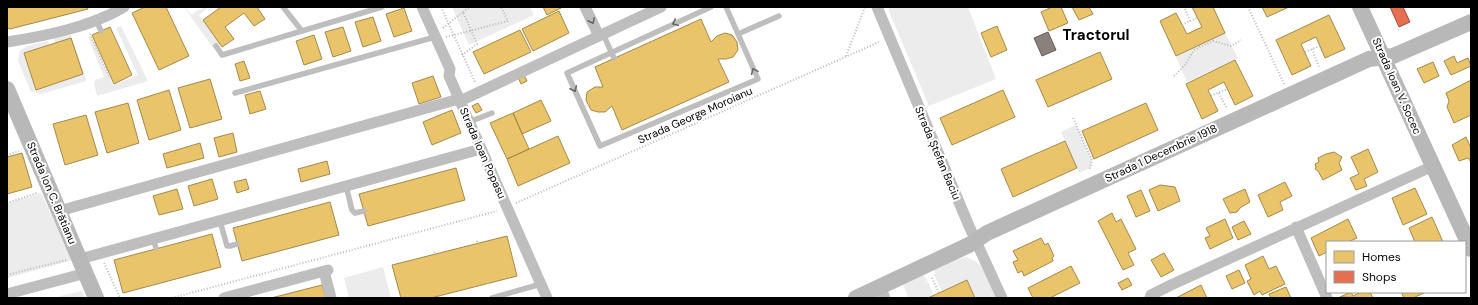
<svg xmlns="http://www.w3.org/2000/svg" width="1478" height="305" viewBox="0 0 1478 305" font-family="'DM Sans',sans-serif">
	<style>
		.green { fill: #ececec }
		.homes { fill: #e9c46a; stroke: #a3894a }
		.shops { fill: #e76f51; stroke: #a24e39 }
		.industry { fill: #8a817c; stroke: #615a57 }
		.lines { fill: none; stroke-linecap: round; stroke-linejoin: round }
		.path { stroke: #b9b9b9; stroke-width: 2; stroke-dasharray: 1 2; stroke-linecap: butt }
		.lane { stroke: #bebebe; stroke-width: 5.5 }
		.street { stroke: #bebebe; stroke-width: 11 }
		.secondary { stroke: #b8b8b8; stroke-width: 16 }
		.oneway { stroke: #686868 }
		.labels { text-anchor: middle; stroke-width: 4; stroke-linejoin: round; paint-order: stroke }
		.street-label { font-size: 11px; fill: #000; stroke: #fff }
		.district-label { font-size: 15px; font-weight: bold; fill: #000; stroke: #fff }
	</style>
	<rect width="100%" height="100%" fill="#fff"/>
	<path class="green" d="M184,7L192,15L199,9L200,10L205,7H209L199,15L219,43L213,48Z
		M452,7H530L534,15L469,45Z
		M893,7H968L996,79L929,106L888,9Z
		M121,26L148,81L97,96L94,83L95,80L104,77L88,37L91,36L113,85L138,75L116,28Z
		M1225,33L1238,58L1187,82L1176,57Z
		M71,35L86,78V81L41,94H38L35,91L31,92L18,61L20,51L27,46L48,41L49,45L24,53L36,90L83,74L71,38L55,43L54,39Z
		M1076,125L1092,160L1090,168L1079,173L1061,132Z
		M41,193L73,260L7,278V203Z
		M966,257C987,264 991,279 999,298H975L967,280L942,291L934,275L935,270L954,260Z
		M383,267L391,298H349L344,278Z
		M922,275L926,278L934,295L928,298H909L903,285Z
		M82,291L85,298H60V296Z"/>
	<path class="homes" d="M7,7H87L88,9L10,29L7,28Z
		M145,7H166L189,56L159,70L132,13Z
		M221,7H257L265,19L254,26L244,13L225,27L234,39L222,47L203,20Z
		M543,7H563L547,15Z
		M1052,7H1061L1068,23L1049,31L1041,12Z
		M1072,7H1089L1093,14L1079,20Z
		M1192,7H1213L1225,33L1176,56L1160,21L1176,13L1187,34L1202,27Z
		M1262,7H1289L1267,17Z
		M404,8L412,31L394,37L386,14Z
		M559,11L569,33L533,51L522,29Z
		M1329,15L1345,49L1325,58L1316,37L1301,44L1311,66L1292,75L1276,40Z
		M373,17L381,41L363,47L355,22Z
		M701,19L711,42L717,36L725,33L732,35L737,42L738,50L733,57L726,59H718L729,82L622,130L612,106L605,112H598L591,110L586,100L587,92L595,87H603L595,67Z
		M997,26L1007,50L991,57L981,33Z
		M110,27L132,75L114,84L92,35Z
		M343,27L351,51L333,57L325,32Z
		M520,30L531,52L484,74L473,52Z
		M314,35L322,59L304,65L296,41Z
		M71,38L83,74L36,90L24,53Z
		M1100,52L1112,79L1048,107L1036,80Z
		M1454,56L1457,63L1468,58L1471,66L1451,75L1444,61Z
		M1235,60L1253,96L1235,105L1224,82L1208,90L1218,111L1202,119L1186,84Z
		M244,61L250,78L240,81L235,64Z
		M1433,62L1439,76L1424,83L1417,69Z
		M524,75L527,81L521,84L518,77Z
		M433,76L441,97L419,104L412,83Z
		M210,79L222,119L190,128L178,88Z
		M1471,80V115L1454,123L1447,107L1449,101L1446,93Z
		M169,90L181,130L149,140L137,100Z
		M1003,90L1015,117L952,145L940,118Z
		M260,91L266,109L250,114L245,95Z
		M541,100L551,121L522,134L513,113Z
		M128,103L139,143L107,153L95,112Z
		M478,103L482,110L476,113L472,106Z
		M1146,103L1158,130L1094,159L1082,131Z
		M452,110L461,133L432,145L423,122Z
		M513,113L529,149L507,159L490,123Z
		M86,115L98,155L65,165L53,124Z
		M233,133L237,152L219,157L214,138Z
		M558,136L570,163L518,186L507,159Z
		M1466,137L1471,148V162L1468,158L1459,161L1452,145Z
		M1065,141L1077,168L1013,197L1001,169Z
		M200,143L204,158L167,168L163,154Z
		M1368,149L1378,172L1364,179L1367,186L1356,190L1350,178L1359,174L1351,157Z
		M1334,152L1342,157L1339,163L1342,170L1323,180L1318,171L1315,169L1316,167L1315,164L1319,162L1318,158L1326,154Z
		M22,153L32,187L7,194V157Z
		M327,161L330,174L301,182L298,169Z
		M456,168L465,200L368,226L359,194Z
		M212,179L218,199L194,206L188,186Z
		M246,179L249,189L237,193L234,182Z
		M1285,182L1292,196L1280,202L1283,210L1268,217L1258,195Z
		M1160,185L1175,187L1180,201L1158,211L1149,190Z
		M1415,188L1427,214L1403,225L1392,198Z
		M177,189L183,209L159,215L153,196Z
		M1245,189L1250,202L1241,207L1237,212L1230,213L1223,199Z
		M1141,190L1150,211L1136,217L1127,196Z
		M330,202L339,235L242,261L233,228Z
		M1112,213L1116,222L1121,219L1136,249L1128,253L1134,265L1123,270L1098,221Z
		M1432,217L1443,242H1415L1409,228Z
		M1225,219L1233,238L1210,249L1205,238L1210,236L1206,228Z
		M1348,219L1357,238L1348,242H1327V252L1319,256L1311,238Z
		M1244,221L1251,234L1238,240L1232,227Z
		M212,234L221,267L123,293L114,260Z
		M507,236L517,276L431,298H401L392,265Z
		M1041,238L1045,245L1048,243L1054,256L1052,258L1053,261L1024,276L1022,271L1018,273L1013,262L1018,260L1013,251Z
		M1164,253L1174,270L1161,277L1151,260Z
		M1263,256L1269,269L1276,266L1285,284L1262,295L1260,291L1254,295L1247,281L1251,279L1245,265Z
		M1071,266L1080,283L1050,298H1033L1028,288Z
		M1239,270L1245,283L1232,289L1226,276Z
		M1128,278L1132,285L1122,290L1118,283Z
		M967,280L975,298H928L939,293Z
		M322,285L326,298H271Z
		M1201,285L1207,298H1176Z
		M1286,287L1291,298H1271L1269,294Z
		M1351,292L1353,296L1361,292H1370L1373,298L1340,297Z
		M1401,292H1426L1413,298H1404Z"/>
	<path class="shops" d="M1390,7H1403L1410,22L1399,27Z"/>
	<path class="industry" d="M1048,32L1056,50L1042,56L1034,38Z"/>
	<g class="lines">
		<path class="path" d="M441,7L475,82
			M1248,7L1284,84
			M463,12L470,7
			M1190,21L1197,18
			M1182,25L1190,21L1184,7
			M443,28L463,12L477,44L462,55
			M90,34L110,78
			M446,37L508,21L501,7
			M1312,49L1319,67
			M1305,52L1320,46
			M846,56L865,7
			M1174,76L1185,65L1194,50L1213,41L1231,46L1241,40
			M1219,93L1227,109
			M1211,96L1227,89
			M1073,118L1092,160L1090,168L1091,170
			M7,155L19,151
			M7,203L37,193
			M516,203L879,42
			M477,241V243
			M434,252L435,254
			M104,263L120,298
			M7,275L66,260
			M932,278L939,293
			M488,283L489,286
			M442,295L443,298
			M172,298L497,211"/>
		<path class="lane" d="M283,7L302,31
			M711,7L567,73L600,146L758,79L726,7
			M96,20L101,31
			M603,34L614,58
			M738,34L779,16
			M216,46L222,55L382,7
			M235,93L435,37
			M469,122L492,113
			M346,186L352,210L355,213L364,211
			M220,221L227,246H230L237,244
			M153,239L156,248
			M492,298L541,284"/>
		<path class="street" d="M422,7L450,69L449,76L547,298
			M585,7L599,36
			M877,7L969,226L1002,298
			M7,42C45,36 91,27 124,7
			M460,101L661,7
			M59,211L459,99
			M1296,227L1327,298
			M80,259L481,149
			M324,271L331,298
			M880,287L885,298
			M7,294L86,273
			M224,298L328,270
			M1150,298L1151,295L1171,285L1433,166"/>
		<path class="secondary" d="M1360,7L1471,249
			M7,89L96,298
			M856,298L971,244L987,233L1369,59L1393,56L1471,22"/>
	</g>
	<defs><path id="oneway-chevron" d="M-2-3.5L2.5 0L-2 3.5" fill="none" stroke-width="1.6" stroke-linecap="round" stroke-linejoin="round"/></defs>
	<g class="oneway">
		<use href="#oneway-chevron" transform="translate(592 21) rotate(64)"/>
		<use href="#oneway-chevron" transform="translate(675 23) rotate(155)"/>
		<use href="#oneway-chevron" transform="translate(754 71) rotate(-114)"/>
		<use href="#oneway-chevron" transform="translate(574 89) rotate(65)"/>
	</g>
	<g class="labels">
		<g class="street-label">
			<text transform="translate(1397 86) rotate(66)" y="4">Strada Ioan V. Socec</text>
			<text transform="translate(695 115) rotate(-24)" y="4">Strada George Moroianu</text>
			<text transform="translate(483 153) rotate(66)" y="4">Strada Ioan Popasu</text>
			<text transform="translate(938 153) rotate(67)" y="4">Strada Ștefan Baciu</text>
			<text transform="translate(1161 153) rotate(-25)" y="4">Strada 1 Decembrie 1918</text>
			<text transform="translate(52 193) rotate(67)" y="4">Strada Ion C. Brătianu</text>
		</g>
		<g class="district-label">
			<text x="1096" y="40">Tractorul</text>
		</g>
	</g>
	<rect width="1478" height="305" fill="none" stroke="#000000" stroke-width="16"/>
	<rect x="1326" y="241" width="140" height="52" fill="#ffffff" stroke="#999999"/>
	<rect x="1334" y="251" width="20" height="12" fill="#e9c46a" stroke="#999999"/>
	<text x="1362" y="261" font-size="12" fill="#000000">Homes</text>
	<rect x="1334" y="271" width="20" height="12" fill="#e76f51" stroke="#999999"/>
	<text x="1362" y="281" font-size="12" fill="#000000">Shops</text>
</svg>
